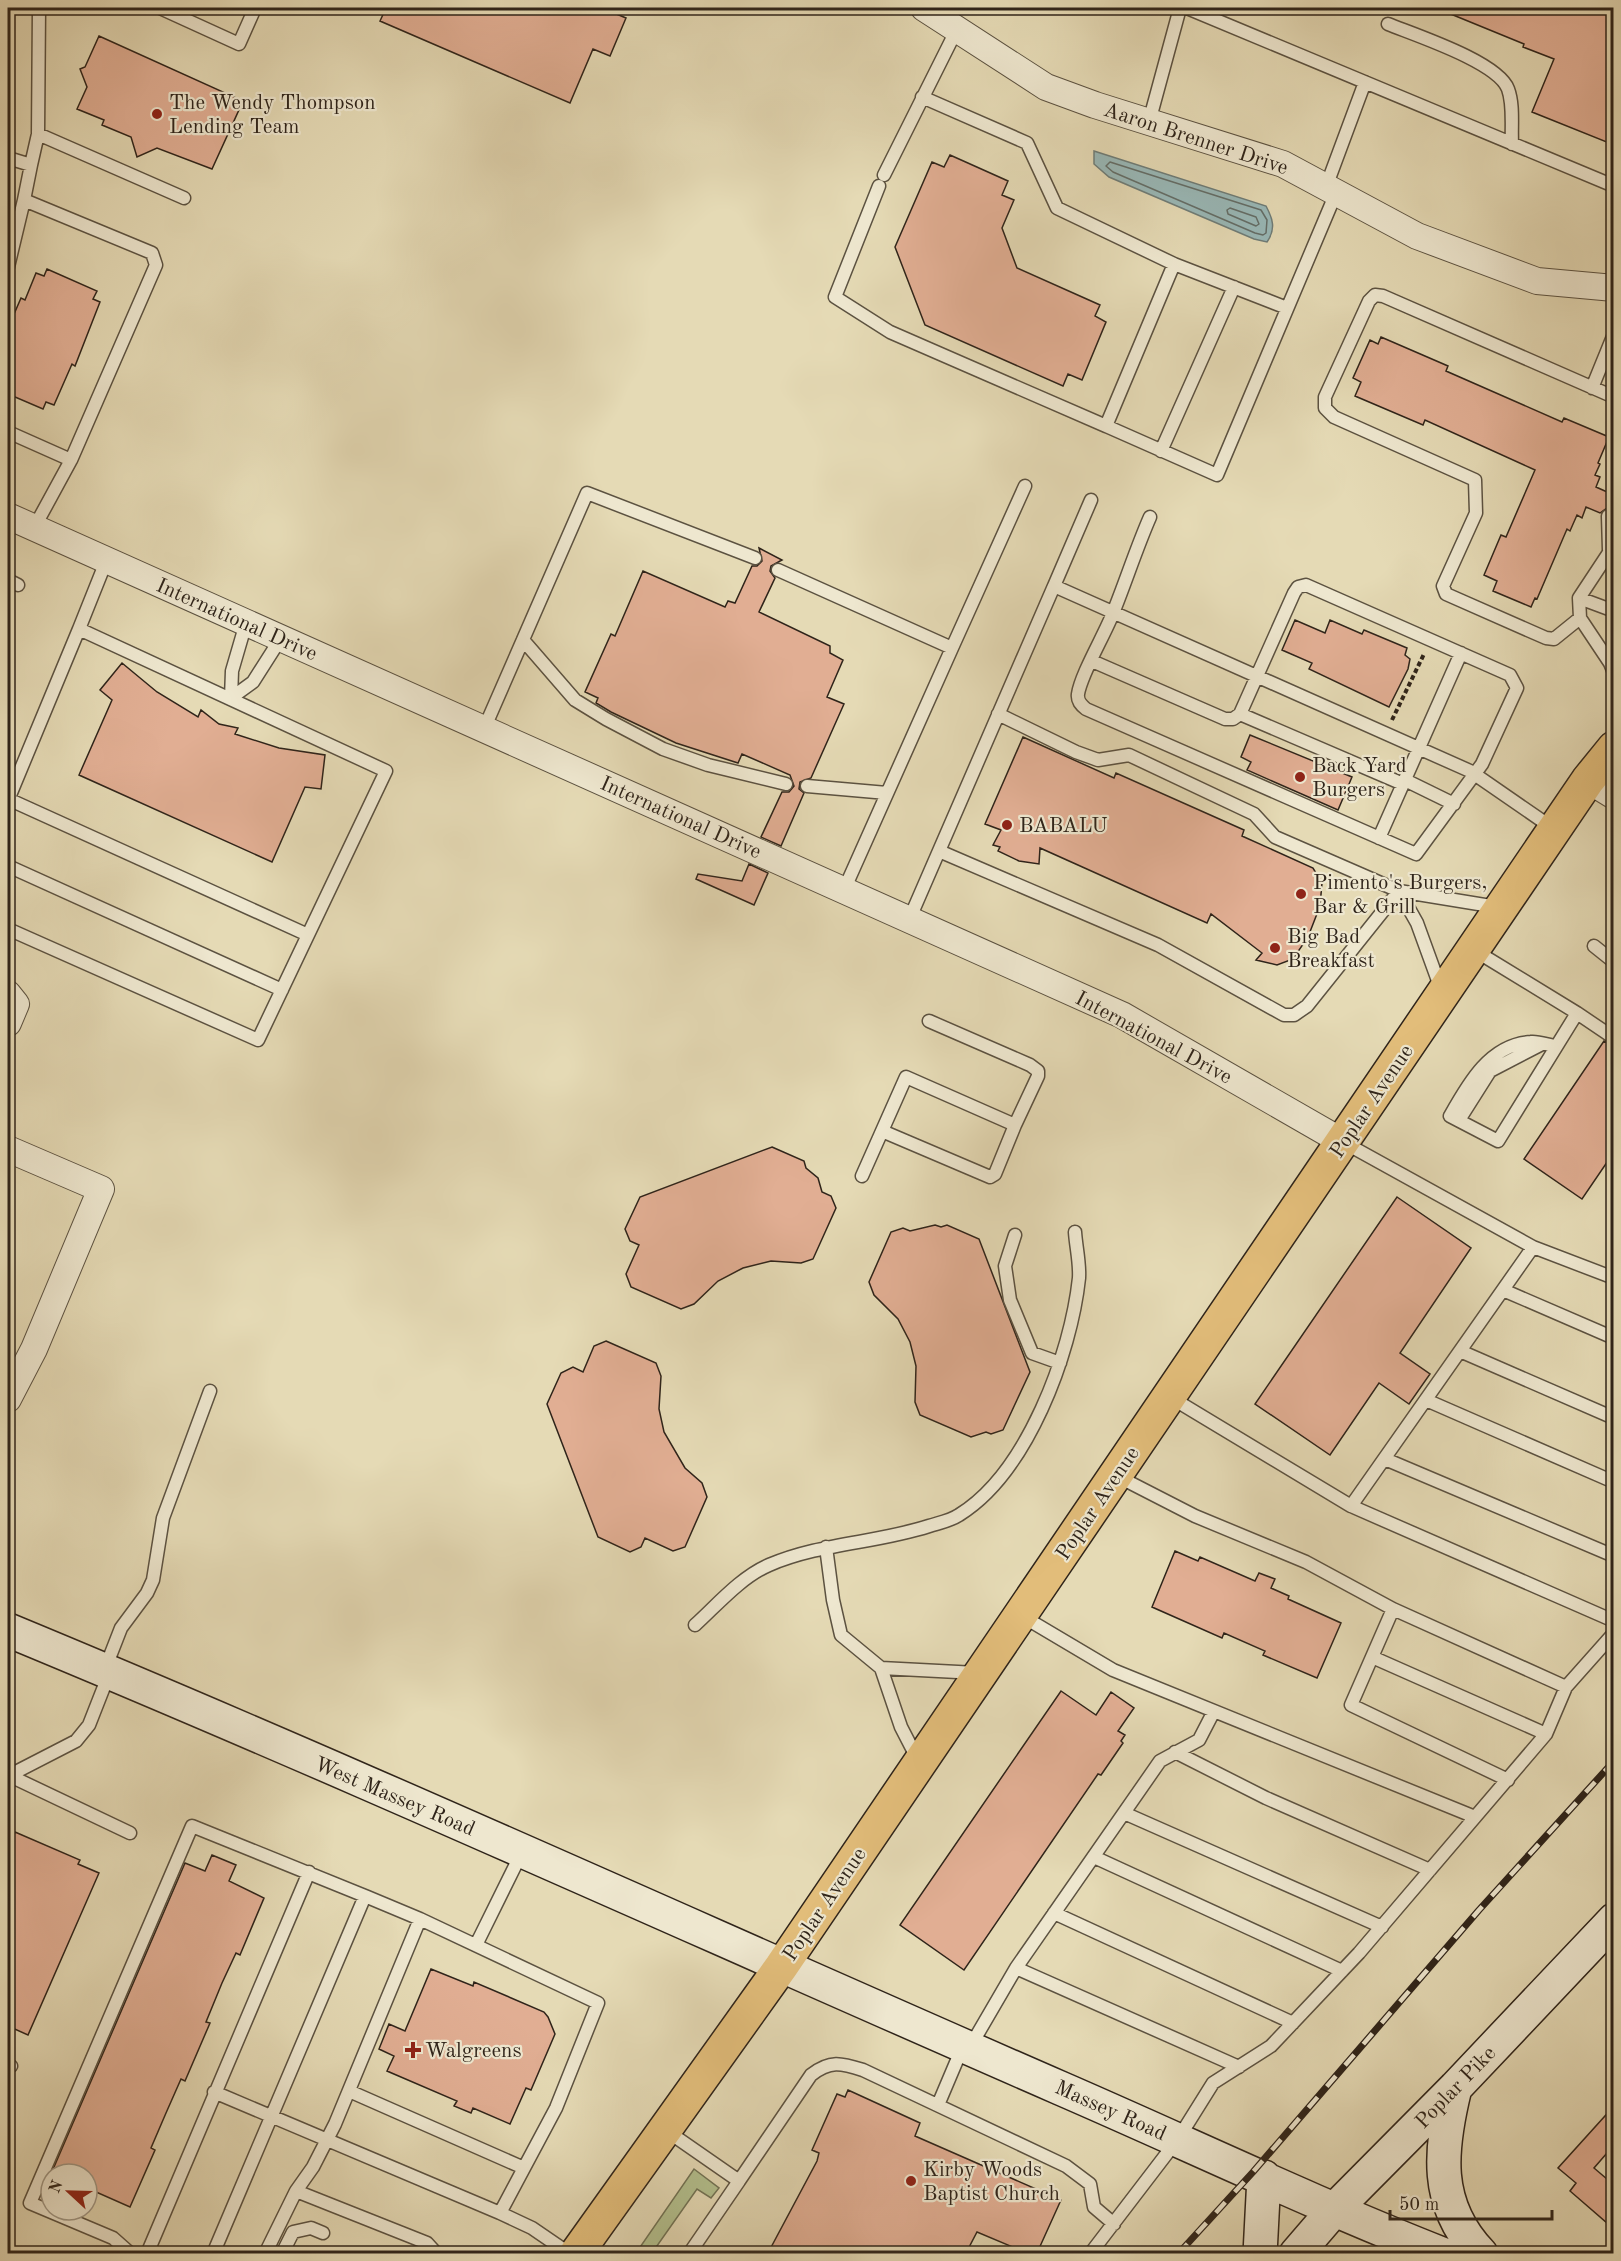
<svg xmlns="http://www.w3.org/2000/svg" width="1621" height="2261" viewBox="0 0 1621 2261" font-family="'Old Standard TT',serif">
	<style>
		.green { fill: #b3c08e; stroke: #717254; stroke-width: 1.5 }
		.water { fill: #99b8b7; stroke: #6f7d78; stroke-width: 1.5 }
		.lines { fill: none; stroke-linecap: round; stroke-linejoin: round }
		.shore { stroke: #646e68; stroke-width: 1.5 }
		.building { fill: #e1ae93; stroke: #2f241a; stroke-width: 1.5 }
		.lane-casing { stroke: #5c5241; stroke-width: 15 }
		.street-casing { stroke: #5c5241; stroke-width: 28 }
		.secondary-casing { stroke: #2f241a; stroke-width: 36 }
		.primary-casing { stroke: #2f241a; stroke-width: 36 }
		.path { stroke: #2f241a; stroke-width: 4; stroke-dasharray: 4.5 3; stroke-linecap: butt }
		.lane { stroke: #eee7cf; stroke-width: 12 }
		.street { stroke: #eee7cf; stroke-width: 26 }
		.secondary { stroke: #eee7cf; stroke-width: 33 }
		.primary { stroke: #e2bd7a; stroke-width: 33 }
		.rail-casing { stroke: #2f241a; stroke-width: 7 }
		.rail { stroke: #eee7cf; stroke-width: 4.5; stroke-dasharray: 14; stroke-linecap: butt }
		.poi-dot { fill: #8f2418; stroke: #eee7cf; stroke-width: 2 }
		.labels { text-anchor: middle; stroke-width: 4.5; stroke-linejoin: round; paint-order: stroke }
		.poi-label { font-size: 21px; fill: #2f241a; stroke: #eee7cf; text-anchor: start }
		.street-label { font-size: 21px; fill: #2f241a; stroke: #eee7cf }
	</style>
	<rect width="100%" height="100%" fill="#e5dab5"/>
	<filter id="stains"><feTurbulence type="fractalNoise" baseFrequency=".00333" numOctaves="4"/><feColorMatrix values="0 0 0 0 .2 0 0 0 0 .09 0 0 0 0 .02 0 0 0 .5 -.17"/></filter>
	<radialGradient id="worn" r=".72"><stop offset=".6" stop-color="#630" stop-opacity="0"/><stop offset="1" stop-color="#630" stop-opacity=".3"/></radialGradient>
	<path class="green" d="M694,2169L719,2188L711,2198L697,2189L652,2253H636Z"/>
	<path class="water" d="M1094,151L1266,206C1273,219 1276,229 1267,242L1254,239L1109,177L1094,164Z"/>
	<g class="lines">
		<path class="shore" d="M1110,162L1261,210L1267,220L1266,233L1263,235L1255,233L1113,172L1106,166Z
			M1230,208L1256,217L1259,224L1256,226L1228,214L1227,210Z"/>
	</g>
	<path class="building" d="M386,8H602L626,18L610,56L593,49L570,103L380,21Z
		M1436,8H1614V145L1532,112L1554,59L1523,47L1524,44Z
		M99,36L243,101L212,169L157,148L137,157L131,137L102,125L104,120L77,109L87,87L80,69L85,67Z
		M950,155L1008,181L1002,195L1014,200L1002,228L1017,268L1100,305L1095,316L1106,322L1082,380L1068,374L1063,386L925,325L895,247L932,162L944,167Z
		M47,269L97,291L93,299L100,302L75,366L72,364L54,405L46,402L43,409L8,394V328L21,298L25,300L36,273L44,276Z
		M1381,337L1448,366L1446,371L1562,422L1564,418L1609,437L1598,463L1600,464L1595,475L1600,477L1596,487L1614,495V510L1607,508L1600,513L1586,507L1582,518L1577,515L1570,531L1567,529L1537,599L1535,598L1531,607L1493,591L1497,581L1484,575L1501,535L1506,537L1535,470L1425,420L1423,425L1355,396L1361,382L1353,378L1370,340L1378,344Z
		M759,548L782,560L771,566L770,571L775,578L759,612L830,646V653L843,660L827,697L844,704L811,778L800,782L799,789L804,793L781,846L761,837L782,792H789L794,786L790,775L742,754L738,763L676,743L611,712L596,703L598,698L585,692L611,634L615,636L643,571L725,607L728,601L735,603L752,566H757L762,561Z
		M1295,620L1325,633L1330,620L1362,634L1364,630L1407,648L1405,655L1410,659L1408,669L1389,707L1309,669L1312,663L1282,650Z
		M122,663L157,692L198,717L201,710L219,724L238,728L235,734L279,748L325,755L321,789L305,787L272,862L79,775L112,700L100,690Z
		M1250,735L1352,777L1338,810L1247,770L1251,762L1241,757Z
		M1023,737L1114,778L1116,773L1244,830L1242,836L1313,868L1322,883L1320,906L1308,937L1293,959L1277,965L1256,960L1262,953L1211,914L1207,923L1040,848L1039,864L1019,861L998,851L1000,847L993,845L1001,830L985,824Z
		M749,864L768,873L754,905L696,879L698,874L742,881Z
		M1604,1041L1614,1046V1152L1582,1199L1524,1159Z
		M772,1147L804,1161L806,1168L818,1178L822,1192L831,1196L836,1208L813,1259L801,1263L771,1261L743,1268L718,1281L694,1304L681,1309L631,1287L626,1274L639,1245L630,1241L625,1229L640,1197Z
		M1397,1197L1471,1248L1400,1353L1430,1374L1409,1404L1379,1383L1330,1455L1255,1404Z
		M935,1225L941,1227L947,1225L979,1239L1030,1372L1003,1430L991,1434L986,1432L971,1437L920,1415L915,1402L916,1366L910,1342L898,1319L874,1295L869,1282L891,1232L903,1228L910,1231Z
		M606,1341L656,1363L661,1376L659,1409L664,1432L685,1468L702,1483L707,1497L685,1547L673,1551L645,1538L641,1547L630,1552L598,1537L547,1404L561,1373L573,1367L583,1372L594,1346Z
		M1175,1551L1198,1561L1200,1557L1255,1581L1259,1573L1275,1579L1271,1588L1289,1596L1288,1599L1341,1623L1317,1678L1263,1655L1265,1651L1224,1633L1222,1638L1152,1607Z
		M1061,1691L1096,1715L1111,1692L1134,1708L1118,1731L1125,1735L1121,1741L1123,1743L1101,1775L1098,1774L964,1970L900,1925Z
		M15,1832L80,1860L78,1864L99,1873L28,2035L8,2026V1833L14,1835Z
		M212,1855L236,1865L229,1881L264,1898L240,1955L236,1953L222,1983L206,2022L210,2023L185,2081L181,2079L166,2113L151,2148L155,2150L130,2207L87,2188V2174H51L185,1863L205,1871Z
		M431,1969L473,1986L474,1982L544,2012L548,2017L555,2034L531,2090L526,2088L510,2124L473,2108L471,2113L454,2106L457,2101L387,2071L394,2056L379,2049L389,2024L405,2031Z
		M848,2090L920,2123L915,2136L1061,2200L1037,2253H1027L977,2232L966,2253H768L817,2161L819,2153L812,2150L837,2094L845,2097Z
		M1614,2106V2145L1594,2168L1614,2185V2229L1570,2191L1576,2183L1558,2168Z"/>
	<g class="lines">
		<g class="lane-casing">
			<path id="lane" d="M160,8L239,44L255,8
				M1187,8L1614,186
				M1388,24C1415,35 1498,62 1508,89C1514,105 1511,126 1512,144
				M1149,122L1180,8
				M38,134L184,198
				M8,158L31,165L24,200L152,253L156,265L71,460L34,528
				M31,165L38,134L39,8
				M884,175L957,29
				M879,186L835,297L890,332L1106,426L1174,264L1057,208L1027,143L922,97
				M1326,187L1365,82
				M1174,264L1287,308
				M8,267L24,200
				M1592,388L1614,334
				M1106,426L1217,475L1336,193
				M8,432L71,460
				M1161,451L1234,287
				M1091,500L1054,586L1470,771L1554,829
				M1608,516L1609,550
				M778,570L952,648L844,890
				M8,580L18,585
				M1579,598L1614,545
				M1614,611L1579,598L1580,618L1610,663L1614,673
				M1580,618L1554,639L1546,638L1446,594L1443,586L1476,513L1475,480L1334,417L1325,408V397L1369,301L1375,295L1383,296L1614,397
				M79,629L107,559
				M523,640L575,700L606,719L663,749L708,765L786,784
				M952,648L1025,486
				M1092,661L1225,719H1233L1240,714L1294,593L1298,587L1306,585L1510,675L1517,688L1482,764L1416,854L1086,709C1081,705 1077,701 1078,694C1081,674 1105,634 1113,613C1126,581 1136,549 1150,517
				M231,698L253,682L281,638
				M231,698L232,671L246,623
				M1240,714L1403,784
				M484,729L587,493L755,558
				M1405,780L1454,804
				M807,786L887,793
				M8,799L308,935
				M8,800L79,629L386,771L258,1040L8,929
				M1379,838L1461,653
				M939,851L1158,945L1284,1015H1294L1307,1006L1399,891L1275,837L1254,814L1129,755L1098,760L1076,752L998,714
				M8,866L282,990
				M1399,891L1417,923L1441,989
				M1399,891L1497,907
				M909,920L1054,586
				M1594,946L1614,962
				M1474,950L1577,1013L1498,1141L1450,1116C1468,1084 1490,1044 1531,1042C1538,1041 1548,1045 1555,1046
				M1577,1013L1614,1038
				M1459,1120L1490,1071L1542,1044
				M882,1131L990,1177L995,1174L1015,1125
				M862,1176L906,1077L1015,1125L1038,1076V1071L1030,1065L929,1021
				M1015,1235L1005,1266L1010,1300L1032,1353L1060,1363
				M1533,1247L1614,1278
				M1503,1290L1614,1338
				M1460,1351L1614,1418
				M1170,1397L1351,1506L1533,1247L1343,1142
				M1426,1400L1614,1482
				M1385,1459L1614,1556
				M1117,1476L1195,1516L1306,1562L1393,1609L1351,1705L1508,1780
				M1351,1506L1614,1621
				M826,1547L833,1600L841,1635L881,1668
				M1393,1609L1566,1687
				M1022,1616L1113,1670L1475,1817
				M695,1625C717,1605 741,1577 769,1565C820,1543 877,1543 929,1526C938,1523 950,1521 959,1515C1027,1473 1071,1354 1079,1278C1080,1263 1076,1247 1075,1232
				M1372,1657L1546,1734
				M105,1669L121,1628L147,1593L153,1580L163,1518L210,1391
				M1175,1752L1266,1798L1430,1870
				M918,1760L901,1727L881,1668L977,1673
				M8,1775L130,1833
				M8,1776L76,1741L89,1725L109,1674
				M1124,1813L1382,1927
				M1094,1857L1342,1971
				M365,1896L420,1919
				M1054,1913L1293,2023
				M476,1945L522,1852
				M1016,1968L1160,1761L1199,1740L1214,1711
				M970,2047L1016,1968L1239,2067
				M8,2065L11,2066
				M349,2091L524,2168
				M214,2092L500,2213L532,2228L570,2254
				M938,2105L963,2046
				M667,2131L739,2181L689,2254
				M739,2181L811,2075C830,2060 841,2063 863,2070L1066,2166L1090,2184L1094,2207L1114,2224
				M296,2191L313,2167L335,2124L420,1919L598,2003L556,2108L500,2213
				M131,2254L113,2238L30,2203L192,1826L365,1896L213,2254
				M147,2254L309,1872
				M265,2254L296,2191L427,2243L437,2254
				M282,2254L293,2232L311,2228L323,2233
				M1090,2254L1178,2139L1213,2083L1271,2046L1359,1953L1546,1734L1566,1687L1614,1633"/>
		</g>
		<g class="street-casing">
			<path id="street" d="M924,8L1046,87L1095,105L1283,164L1417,236L1537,281L1614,288
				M8,516L1122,1015L1343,1142
				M1588,780L1614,796
				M8,994L16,1004L8,1023
				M8,1149L101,1189L34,1349L8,1399"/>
		</g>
		<g class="secondary-casing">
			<path id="secondary" d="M8,1630C361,1776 709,1935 1060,2088C1187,2143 1312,2203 1442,2254
				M1455,2088C1440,2149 1433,2204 1481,2254
				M1260,2254L1264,2177
				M1296,2254L1333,2211L1455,2088L1614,1920"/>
		</g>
		<g class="primary-casing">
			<path id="primary" d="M576,2254L781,1967L1588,780L1614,748"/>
		</g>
		<path class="path" d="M1392,720L1424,654"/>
		<use href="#lane" class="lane"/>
		<use href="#street" class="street"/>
		<use href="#secondary" class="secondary"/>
		<use href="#primary" class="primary"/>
		<g class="rail-casing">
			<path id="rail" d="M1178,2254L1253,2172L1479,1910L1614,1761"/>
		</g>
		<use href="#rail" class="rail"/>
	</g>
	<g class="poi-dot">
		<circle cx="157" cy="114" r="6"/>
		<circle cx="1300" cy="777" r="6"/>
		<circle cx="1007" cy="825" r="6"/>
		<circle cx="1301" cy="894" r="6"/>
		<circle cx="1275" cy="948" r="6"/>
		<path d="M410 2041h6v6h6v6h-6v6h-6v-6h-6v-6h6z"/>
		<circle cx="911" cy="2181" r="6"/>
	</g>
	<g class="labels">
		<g class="poi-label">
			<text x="169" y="109">The Wendy Thompson<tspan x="169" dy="24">Lending Team</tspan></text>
			<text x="1312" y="772">Back Yard<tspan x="1312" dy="24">Burgers</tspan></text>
			<text x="1019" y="832">BABALU</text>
			<text x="1313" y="889">Pimento's Burgers,<tspan x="1313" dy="24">Bar &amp; Grill</tspan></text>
			<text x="1287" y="943">Big Bad<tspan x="1287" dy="24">Breakfast</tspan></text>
			<text x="425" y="2057">Walgreens</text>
			<text x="923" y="2176">Kirby Woods<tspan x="923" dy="24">Baptist Church</tspan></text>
		</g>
		<g class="street-label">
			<text transform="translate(1196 138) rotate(18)" y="7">Aaron Brenner Drive</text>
			<text transform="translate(237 619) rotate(24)" y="7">International Drive</text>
			<text transform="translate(681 817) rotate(24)" y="7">International Drive</text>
			<text transform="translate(1154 1037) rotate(28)" y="7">International Drive</text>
			<text transform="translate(1371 1101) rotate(-56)" y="7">Poplar Avenue</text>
			<text transform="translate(1097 1503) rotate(-56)" y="7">Poplar Avenue</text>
			<text transform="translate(395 1796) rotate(23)" y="7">West Massey Road</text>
			<text transform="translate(824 1904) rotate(-56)" y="7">Poplar Avenue</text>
			<text transform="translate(1455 2087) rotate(-46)" y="7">Poplar Pike</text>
			<text transform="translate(1111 2110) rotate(24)" y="7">Massey Road</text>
		</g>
	</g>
	<rect width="1621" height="2261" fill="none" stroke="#e5dab5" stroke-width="30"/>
	<rect x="9" y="9" width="1603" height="2243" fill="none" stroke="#2f241a" stroke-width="3"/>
	<rect x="15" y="15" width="1591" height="2231" fill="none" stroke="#2f241a" stroke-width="1.5"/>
	<g transform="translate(69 2192) rotate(292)"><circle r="28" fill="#eee7cf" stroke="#a29987" stroke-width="1.5"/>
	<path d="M0-4.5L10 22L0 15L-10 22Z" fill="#8f2418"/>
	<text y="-9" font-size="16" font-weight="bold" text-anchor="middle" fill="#2f241a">N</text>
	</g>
	<path d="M1390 2210v9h162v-9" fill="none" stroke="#2f241a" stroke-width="3"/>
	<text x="1399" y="2210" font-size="18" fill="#2f241a" stroke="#eee7cf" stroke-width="4.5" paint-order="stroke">50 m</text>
	<rect width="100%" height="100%" filter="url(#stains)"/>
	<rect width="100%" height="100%" fill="url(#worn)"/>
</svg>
